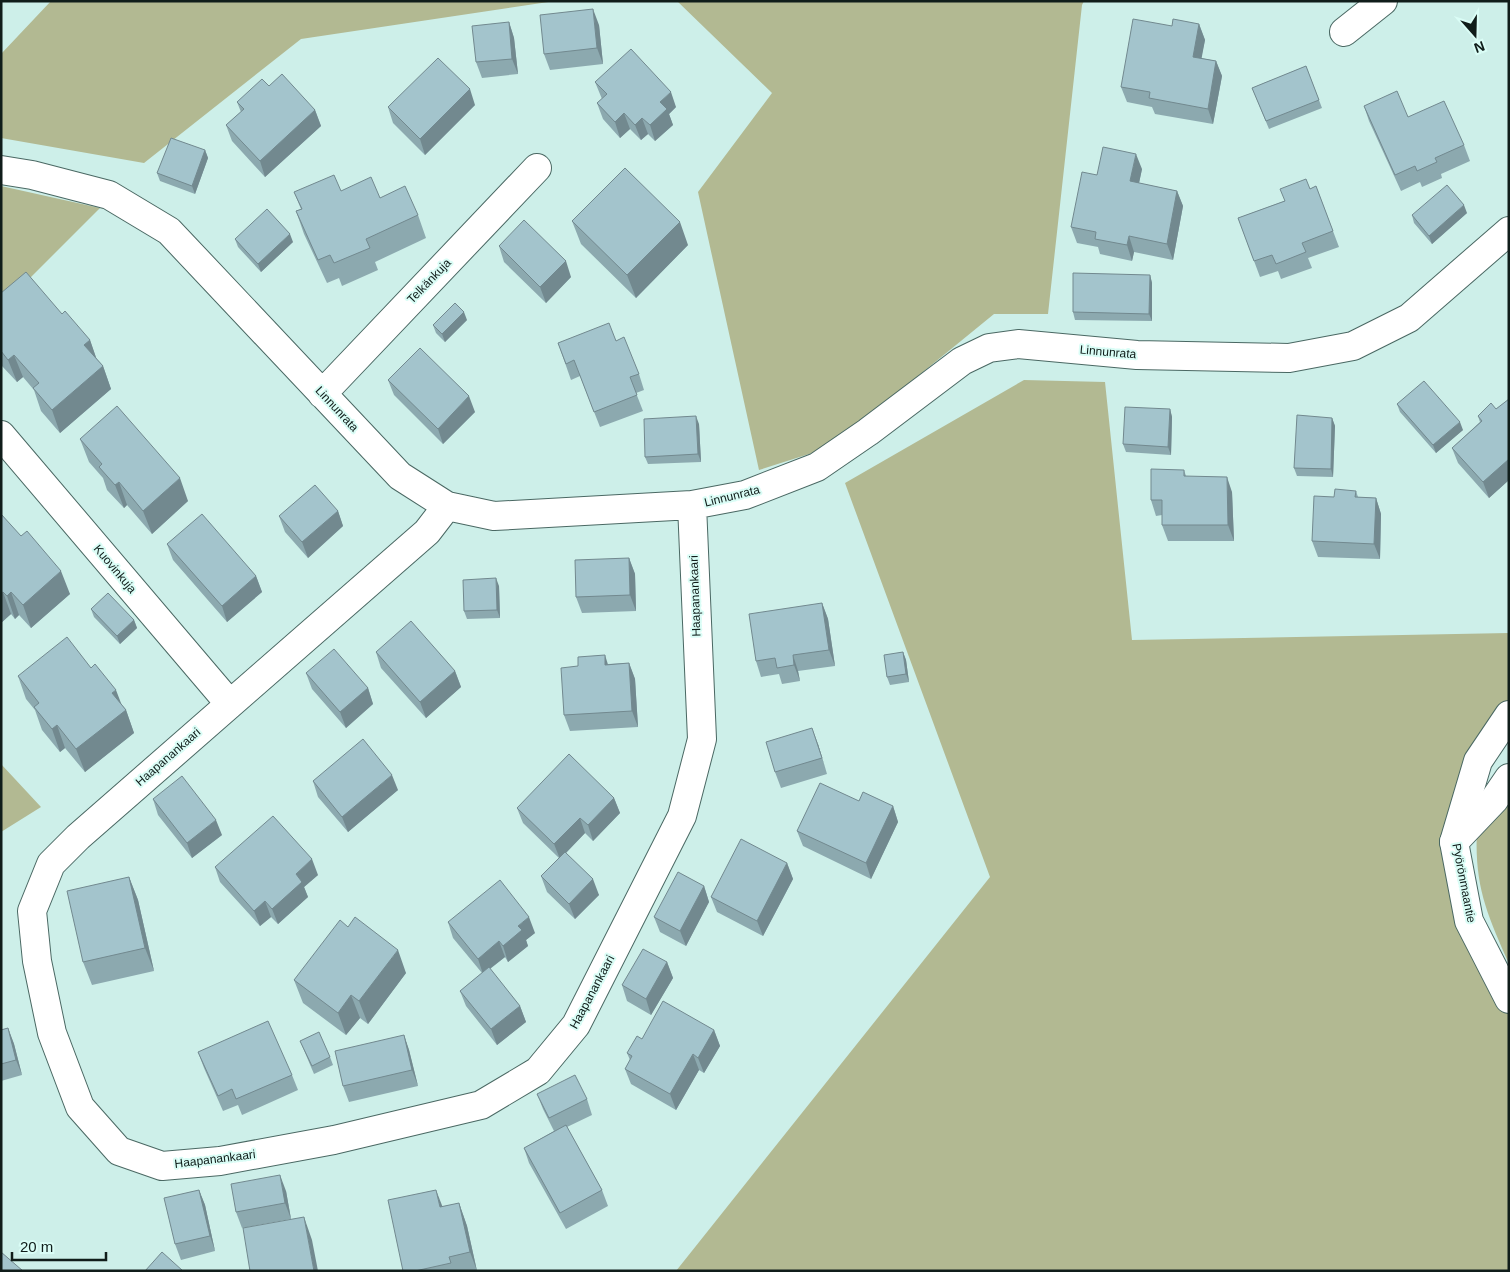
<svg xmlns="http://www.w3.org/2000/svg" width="1510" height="1272" viewBox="0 0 1510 1272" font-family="Helvetica,sans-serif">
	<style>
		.green { fill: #b2b992 }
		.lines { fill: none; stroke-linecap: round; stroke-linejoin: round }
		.minor-casing { stroke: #4a6863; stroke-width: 30 }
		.tertiary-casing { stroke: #4a6863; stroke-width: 30 }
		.minor { stroke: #fff; stroke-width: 28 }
		.tertiary { stroke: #fff; stroke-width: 28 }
		.wall { fill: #8ca9af }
		.shaded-wall { fill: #72898f }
		.building { fill: #a3c4cc; stroke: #72898f }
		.labels { text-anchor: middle; stroke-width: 4; stroke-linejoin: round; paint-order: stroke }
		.street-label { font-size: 12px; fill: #101d1a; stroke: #dafdf6 }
	</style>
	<rect width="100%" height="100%" fill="#cdefe9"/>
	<path class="green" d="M51,1H555L301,39L144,163L1,138V54Z
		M677,1H1084L1082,5L1048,314H994L831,447L759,470L698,192L772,93Z
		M1,186L100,208L1,307Z
		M1024,380L1105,382L1132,640L1509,633V719L1454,842L1509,994V1271H676L990,877L845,483Z
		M1,764L41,807L1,832Z
		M1509,803V964C1487,914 1474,886 1477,829Z"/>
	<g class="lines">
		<g class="minor-casing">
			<path id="minor" d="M1344,32L1383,1
				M1,170L32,175L109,195L169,231L400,476L447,506L494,516L692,505L745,495L817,467L868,432L962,361L989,348L1018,344L1137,355L1289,358L1353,346L1409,318L1509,231
				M322,394L537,168
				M1,435L229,703
				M447,506L427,532L78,837L51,864L32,911L37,961L52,1033L80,1107L119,1151L162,1166L220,1161L334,1140L481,1105L538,1071L576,1025L682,816L702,739L692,505
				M1454,842L1494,800L1509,778"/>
		</g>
		<g class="tertiary-casing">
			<path id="tertiary" d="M1509,715L1478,761L1454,842L1469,921L1509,999"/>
		</g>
		<use href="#minor" class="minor"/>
		<use href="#tertiary" class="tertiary"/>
	</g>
	<path class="wall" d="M509,22L514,38L518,74L482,78L476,62Z
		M1199,24L1205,40L1201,58L1216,61L1222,76L1213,124L1155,114L1152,107L1127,102L1121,87L1172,26Z
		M599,25L603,64L550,70L544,54Z
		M1306,66L1322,108L1269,129L1252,88Z
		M595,82L676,107L669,114L673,125L655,141L648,134L641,140L630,129L620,138L603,119L597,103L602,99Z
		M269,86L315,110L321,126L265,177L232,141L226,125L241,112L237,102Z
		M475,105L425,155L393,123L388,107Z
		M1364,106L1408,117L1464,145L1470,161L1441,174L1442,178L1422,187L1420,182L1401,191L1369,121Z
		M205,150L208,158L195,194L160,181L157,173Z
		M1142,169L1139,183L1177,191L1183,206L1173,260L1134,252L1132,261L1100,254L1098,247L1077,243L1071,227L1097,175Z
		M1316,186L1339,247L1308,258L1312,268L1281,279L1278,271L1260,277L1238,218L1284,201Z
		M341,191L380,198L418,215L426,238L375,262L378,270L342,286L339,278L327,283L304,234L296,211L301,209L294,192Z
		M1467,213L1432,244L1414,223L1412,215Z
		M572,221L688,245L636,298L581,244Z
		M235,239L293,242L261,272L238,247Z
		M499,246L571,277L546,303L504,262Z
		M1150,275L1152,283V321L1075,320L1073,312Z
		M1,293L62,314L90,340L96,358L103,366L111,389L60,433L41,411L34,390L23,377L17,382L1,365Z
		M467,320L445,342L436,333L433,325Z
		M616,341L639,374L644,390L636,393L643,411L600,427L580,376L571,380L558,343Z
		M388,380L475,412L443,444L394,395Z
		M1509,399V480L1489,498L1458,463L1452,448L1480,422L1478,416L1496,409Z
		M1397,404L1463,430L1436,453L1400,412Z
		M1170,409L1172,417L1171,455L1126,452L1123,444Z
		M1332,418L1335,426L1333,477L1297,476L1294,468Z
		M699,424L701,462L648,464L645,457Z
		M80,439L188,501L152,534L127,505L124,508L107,490L103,478L89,462Z
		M1184,470L1186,476L1232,492L1234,541H1168L1162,525V515L1156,516L1151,500Z
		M1356,491L1358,497L1376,498L1381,514L1380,559L1318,557L1312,541L1334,497Z
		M338,511L343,526L308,558L285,532L279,516Z
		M1,514L70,594L31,628L19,615L15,619L11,614L1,623Z
		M167,544L256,576L262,592L227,622L173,560Z
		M629,558L635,574L636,611L582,613L576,597Z
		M499,586L500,618L467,619L464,611Z
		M822,603L828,619L835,666L798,671L800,681L782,684L779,674L761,677L756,661Z
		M91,609L134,620L137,628L120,644L94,617Z
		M376,652L455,671L461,687L426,718L381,668Z
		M903,652L906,660L909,682L890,685L887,677Z
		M629,663L635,679L638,727L570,731L564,715L608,664Z
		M306,673L368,688L373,704L346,728L312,689Z
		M18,676L121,704L126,710L134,733L85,772L65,748L60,752L42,730L35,710L26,699Z
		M818,744L827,774L781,788L775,772Z
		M313,781L398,790L348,832L318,797Z
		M614,798L620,813L593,841L585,833L566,853L599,895L575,919L547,892L541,876L559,858L523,823L517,808Z
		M153,799L222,835L192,858L158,815Z
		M859,801L893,806L898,822L871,879L803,846L797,831Z
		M787,863L793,879L763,936L717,912L711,897Z
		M215,867L318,875L304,887L308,897L278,924L271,917L260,926L220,882Z
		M129,877L138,900L154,971L92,985L83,962Z
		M704,886L709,902L686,946L660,932L654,917Z
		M448,922L535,933L526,940L528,946L508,962L505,957L490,969L520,1006L526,1022L497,1045L466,1006L460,991L482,973L453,938Z
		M348,927L406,973L368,1024L360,1018L346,1035L303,1003L294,980Z
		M667,962L673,978L651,1015L627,1001L622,985Z
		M8,1028L14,1044L22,1075L1,1081V1030Z
		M714,1030L720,1046L704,1073L699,1070L676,1110L631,1084L625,1069L630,1060L627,1053L642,1039Z
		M404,1035L409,1050L418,1086L349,1102L343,1086Z
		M300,1041L330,1057L333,1065L314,1074Z
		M198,1052L292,1075L298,1090L242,1115L238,1105L223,1111L204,1068Z
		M537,1094L587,1099L592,1115L567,1127L602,1190L608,1206L566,1229L529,1163L524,1148L554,1131L543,1109Z
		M199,1190L205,1205L215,1251L181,1260L175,1244Z
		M286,1191L291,1219L242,1228L236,1212Z
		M459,1203L467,1226L477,1271H403L443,1207Z"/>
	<path class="shaded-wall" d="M593,9L599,25L603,64L597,48Z
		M509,22L514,38L518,74L512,59Z
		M1199,24L1205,40L1199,72L1193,57Z
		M1216,61L1222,76L1213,124L1208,109Z
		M470,89L475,105L425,155L420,139Z
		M671,92L676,107L669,114L673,125L655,141L650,125L660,102Z
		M315,110L321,126L265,177L260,161Z
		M624,113L630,129L620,138L615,122Z
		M642,118L648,134L641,140L635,125Z
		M205,150L208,158L195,194L192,186Z
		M1136,154L1142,169L1136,197L1130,181Z
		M1177,191L1183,206L1173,260L1167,244Z
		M1464,205L1467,213L1432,244L1429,236Z
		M680,222L688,245L636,298L627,275Z
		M290,234L293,242L261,272L258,264Z
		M1129,236L1134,252L1132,261L1127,245Z
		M566,261L571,277L546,303L540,287Z
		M1150,275L1152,283V321L1149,314Z
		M464,312L467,320L445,342L442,334Z
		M90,340L98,363L84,345Z
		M14,355L23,377L17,382L8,360Z
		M103,366L111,389L60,433L52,410Z
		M469,396L475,412L443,444L438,429Z
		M1170,409L1172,417L1171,455L1168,447Z
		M696,416L699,424L701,462L698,454Z
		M1332,418L1335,426L1333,477L1331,469Z
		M1460,422L1463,430L1436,453L1433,445Z
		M1509,459V480L1489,498L1483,482Z
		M1227,477L1232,492L1234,541L1228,525Z
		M180,478L188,501L152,534L143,511Z
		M119,482L127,505L124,508L115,485Z
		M1376,498L1381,514L1380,559L1374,544Z
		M338,511L343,526L308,558L302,542Z
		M629,558L635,574L636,611L630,595Z
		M61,571L70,594L31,628L23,605Z
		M256,576L262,592L227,622L222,606Z
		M496,578L499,586L500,618L497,610Z
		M3,592L11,614L1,623V593Z
		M11,592L19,615L15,619L7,596Z
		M822,603L828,619L835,666L829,650Z
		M134,620L137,628L120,644L117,636Z
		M903,652L906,660L909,682L906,674Z
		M605,655L610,671L605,665Z
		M793,655L798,671L800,681L794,665Z
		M629,663L635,679L638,727L632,711Z
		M455,671L461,687L426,718L420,702Z
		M368,688L373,704L346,728L340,712Z
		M116,690L124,711L126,710L134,733L85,772L76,749L112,693Z
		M57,725L65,748L60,752L52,729Z
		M812,728L818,744L827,774L822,758Z
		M392,775L398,790L348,832L342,817Z
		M614,798L620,813L593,841L588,825Z
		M893,806L898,822L871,879L866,863Z
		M580,818L585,833L560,859L554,844Z
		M216,820L222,835L192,858L187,843Z
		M312,859L318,875L304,887L308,897L278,924L272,909L296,874Z
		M787,863L793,879L763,936L757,921Z
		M129,877L138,900L154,971L145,948Z
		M593,879L599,895L575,919L569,904Z
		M704,886L709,902L686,946L680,931Z
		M265,901L271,917L260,926L254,911Z
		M529,917L535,933L526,940L528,946L508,962L503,946L518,926Z
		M499,941L505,957L483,974L478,959Z
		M398,950L406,973L368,1024L359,1001Z
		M667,962L673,978L651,1015L646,999Z
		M351,995L360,1018L346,1035L338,1013Z
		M520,1006L526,1022L497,1045L491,1029Z
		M8,1028L14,1044L22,1075L16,1060Z
		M714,1030L720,1046L704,1073L698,1058Z
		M404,1035L409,1050L418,1086L412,1070Z
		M693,1054L699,1070L676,1110L670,1094Z
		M280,1175L286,1191L291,1219L285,1203Z
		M199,1190L205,1205L215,1251L210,1236Z
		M436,1190L445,1213L440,1207Z
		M459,1203L467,1226L477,1271L470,1252Z
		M304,1217L312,1240L318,1271H314Z"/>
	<path class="building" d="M593,9L597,48L544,54L540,15Z
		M1133,19L1172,26L1173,19L1199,24L1193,57L1216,61L1208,109L1149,98L1150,92L1121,87Z
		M509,22L512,59L476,62L472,26Z
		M631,49L671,92L660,102L667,109L650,125L642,118L635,125L624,113L615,122L597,103L607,94L595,82Z
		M438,58L470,89L420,139L388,107Z
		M1306,66L1319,100L1266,121L1252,88Z
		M282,74L315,110L260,161L226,125L244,109L237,102L262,79L269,86Z
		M1397,91L1408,117L1444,101L1464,145L1435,158L1437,162L1417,171L1415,166L1395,175L1364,106Z
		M171,138L205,150L192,186L157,173Z
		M1103,147L1136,154L1130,181L1177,191L1167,244L1129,236L1127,245L1095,239L1096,232L1071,227L1082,172L1097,175Z
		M625,168L680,222L627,275L572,221Z
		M334,175L341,191L371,177L380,198L405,186L418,215L366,239L370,248L334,263L330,255L318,260L296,211L302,209L294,192Z
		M1306,179L1310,189L1316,186L1333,231L1302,243L1306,252L1276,264L1272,255L1254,261L1238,218L1285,201L1280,189Z
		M1447,185L1464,205L1429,236L1412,215Z
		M267,209L290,234L258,264L235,239Z
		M524,220L566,261L540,287L499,246Z
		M26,272L62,314L65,311L90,340L84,345L103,366L52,410L33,388L39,383L14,355L8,360L1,351V293Z
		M1073,273L1150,275L1149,314L1073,312Z
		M455,303L464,312L442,334L433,325Z
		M609,323L616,341L624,337L639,374L630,377L637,395L594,412L574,360L566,364L558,343Z
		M420,348L469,396L438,429L388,380Z
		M1424,381L1460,422L1433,445L1397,404Z
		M1509,399V459L1483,482L1452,448L1482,421L1478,416L1491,403L1496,409Z
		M117,406L180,478L143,511L119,482L115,485L99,467L102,464L80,439Z
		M1125,407L1170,409L1168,447L1123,444Z
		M1297,415L1332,418L1331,469L1294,468Z
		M696,416L698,454L645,457L644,419Z
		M1151,469L1184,470V476L1227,477L1228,525H1162V500H1151Z
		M315,485L338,511L302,542L279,516Z
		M1335,489L1356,491L1355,497L1376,498L1374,544L1312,541L1314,496L1334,497Z
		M1,514L21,536L27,531L61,571L23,605L11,592L7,596L3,592L1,593Z
		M202,514L256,576L222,606L167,544Z
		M629,558L630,595L576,597L575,560Z
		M496,578L497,610L464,611L463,580Z
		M108,593L134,620L117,636L91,609Z
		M822,603L829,650L793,655L794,665L777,668L775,658L756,661L749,614Z
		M411,621L455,671L420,702L376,652Z
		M67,637L91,668L95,664L116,690L112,693L126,710L76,749L57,725L52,729L34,707L39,703L18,676Z
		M334,649L368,688L340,712L306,673Z
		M903,652L906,674L887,677L884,655Z
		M605,655V665L629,663L632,711L564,715L561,668L578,666V657Z
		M812,728L822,758L775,772L766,742Z
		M363,739L392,775L342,817L313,781Z
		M569,754L614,798L588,825L580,818L554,844L517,808Z
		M182,776L216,820L187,843L153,799Z
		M820,783L859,801L863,792L893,806L866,863L797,831Z
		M273,816L312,859L296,874L302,882L272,909L265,901L254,911L215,867Z
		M741,839L787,863L757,921L711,897Z
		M565,852L593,879L569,904L541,876Z
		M678,872L704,886L680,931L654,917Z
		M129,877L145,948L83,962L67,891Z
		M500,880L529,917L518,926L522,930L503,946L499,941L478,959L448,922Z
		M355,917L398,950L359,1001L351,995L338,1013L294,980L340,920L348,927Z
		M643,949L667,962L646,999L622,985Z
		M489,967L520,1006L491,1029L460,991Z
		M663,1001L714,1030L698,1058L693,1054L670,1094L625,1069L632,1056L627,1053L637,1036L642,1039Z
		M268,1021L292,1075L236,1099L232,1089L218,1096L198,1052Z
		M8,1028L16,1060L1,1064V1030Z
		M319,1032L330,1057L312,1066L300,1041Z
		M404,1035L412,1070L343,1086L335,1051Z
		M575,1075L587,1099L549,1118L537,1094Z
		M566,1125L602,1190L560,1213L524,1148Z
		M280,1175L285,1203L236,1212L231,1184Z
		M199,1190L210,1236L175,1244L164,1198Z
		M436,1190L440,1207L459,1203L470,1252L449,1257L451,1263L415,1271H403L388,1200Z
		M304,1217L314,1271H250L243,1228Z
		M1,1252L23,1271H1Z
		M162,1252L183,1271H145Z"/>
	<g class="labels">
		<g class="street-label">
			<text transform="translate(429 281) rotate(-46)" y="4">Telkänkuja</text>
			<text transform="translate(1108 352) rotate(5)" y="4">Linnunrata</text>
			<text transform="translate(337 409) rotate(47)" y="4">Linnunrata</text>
			<text transform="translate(732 496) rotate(-14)" y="4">Linnunrata</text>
			<text transform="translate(115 569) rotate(50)" y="4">Kuovinkuja</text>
			<text transform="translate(695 596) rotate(-92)" y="4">Haapanankaari</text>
			<text transform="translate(168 757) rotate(-41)" y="4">Haapanankaari</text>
			<text transform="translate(1464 883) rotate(79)" y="4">Pyörönmaantie</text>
			<text transform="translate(592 992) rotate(-62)" y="4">Haapanankaari</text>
			<text transform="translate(215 1159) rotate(-7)" y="4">Haapanankaari</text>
		</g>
	</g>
	<rect width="1510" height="1272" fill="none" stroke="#101d1a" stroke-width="5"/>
	<g transform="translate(1475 35) rotate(160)" stroke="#dafdf6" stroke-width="4" paint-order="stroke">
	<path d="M0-4L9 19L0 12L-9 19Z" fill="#101d1a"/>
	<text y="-8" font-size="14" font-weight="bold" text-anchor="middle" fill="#101d1a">N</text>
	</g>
	<path d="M12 1252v8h94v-8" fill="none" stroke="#101d1a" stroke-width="2.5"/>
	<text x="20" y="1252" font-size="15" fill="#101d1a" stroke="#dafdf6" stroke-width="4" paint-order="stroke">20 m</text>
</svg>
